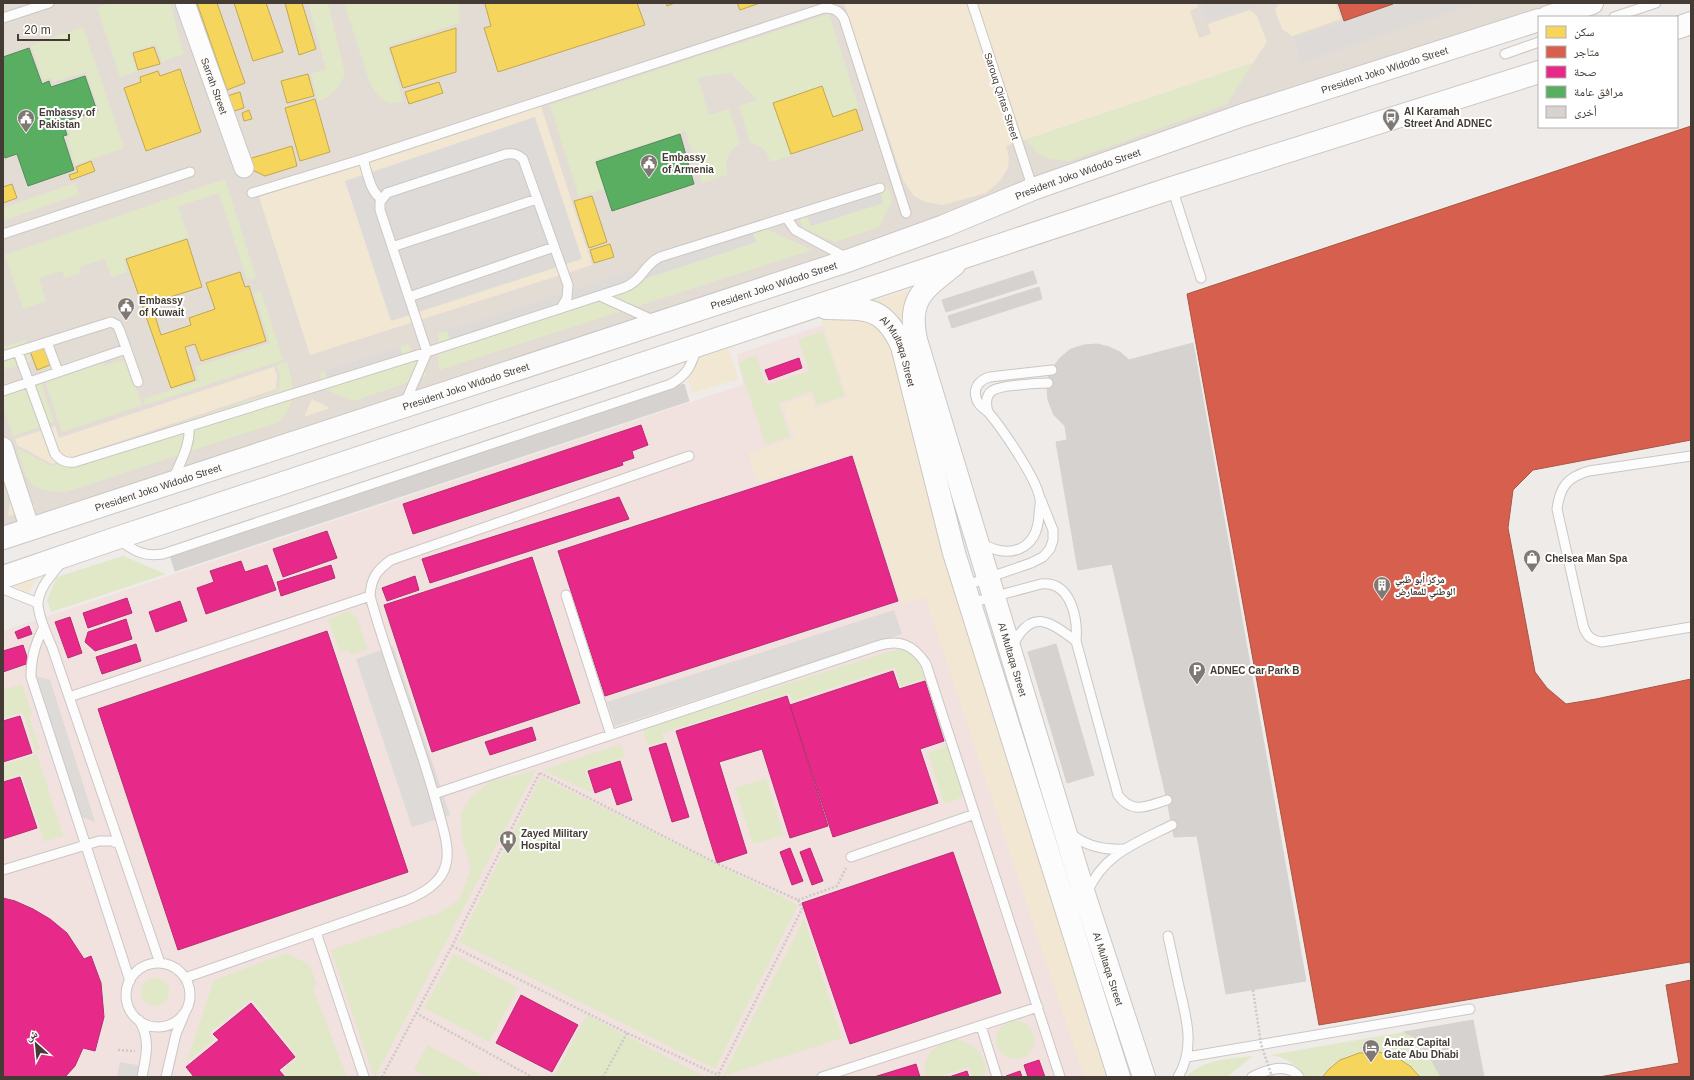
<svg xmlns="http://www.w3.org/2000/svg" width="1694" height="1080" viewBox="0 0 1694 1080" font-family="Helvetica,'Noto Naskh Arabic',sans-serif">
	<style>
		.residential { fill: #e3dcd5 }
		.medical { fill: #f1e1df }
		.green { fill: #e0e8c8 }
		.sand { fill: #f2e7d2 }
		.parking { fill: #dddad8 }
		.homes { fill: #f6d55c; stroke: #c1a750 }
		.shops { fill: #d6604d; stroke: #aa5546 }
		.health { fill: #e7298a; stroke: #b62f70 }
		.public { fill: #5aae61; stroke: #538c54 }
		.building { fill: #d6d2cf; stroke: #d6d2ce }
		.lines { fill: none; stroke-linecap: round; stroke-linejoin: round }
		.service-casing { stroke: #cbc7c4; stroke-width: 11 }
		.minor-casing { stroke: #cbc7c4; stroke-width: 21 }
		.tertiary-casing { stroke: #cbc7c4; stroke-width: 24 }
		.path { stroke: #cdcac6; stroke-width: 2.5; stroke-dasharray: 2 2; stroke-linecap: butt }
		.service { stroke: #fcfcfc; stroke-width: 9 }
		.minor { stroke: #fcfcfc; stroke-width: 19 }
		.tertiary { stroke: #fcfcfc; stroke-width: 22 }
		.path-bridge { stroke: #cdcac6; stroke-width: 2.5; stroke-dasharray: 2 2; stroke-linecap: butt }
		.labels { text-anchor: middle; stroke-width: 4; stroke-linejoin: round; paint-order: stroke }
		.street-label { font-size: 10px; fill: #443c34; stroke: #fff }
		.poi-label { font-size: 10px; font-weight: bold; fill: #443c34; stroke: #fff; text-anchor: start }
	</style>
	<rect width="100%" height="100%" fill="#eeebe8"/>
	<path class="residential" d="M3,3H1569L880,240L3,528Z"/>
	<path class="medical" d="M838,320L1085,1077H3V631L743,385L737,354Z"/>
	<path class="green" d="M110,3H170L184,54L162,62L156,44L131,52L137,71L120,77L97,8Z
		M308,3H328L345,74C340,87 331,96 318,102L311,74L326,69Z
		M344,3H459V23L388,46L403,101C387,107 377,97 370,83Z
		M829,14L859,108L833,117L822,86L773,102L790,156L770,162C768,151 761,145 750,143L739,106L757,100L731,73L698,78L709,115L729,109L740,144C727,151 724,162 728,175L702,183L685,131L595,160L604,189L579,197L550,105Z
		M83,27L124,148L75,165L66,137L70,136L66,125L100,113L86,72L53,82L51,77L43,80L31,45Z
		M1253,63L1227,104L1069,161C1043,159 1042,159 1025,139Z
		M225,179L256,277L247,280L219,193L178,206L189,238L124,259L127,272L111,277L105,259L79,267L81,273L65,278L62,271L39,278L46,301L23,309L5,255Z
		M75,183L79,194L3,221V208Z
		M888,187L892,201L879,227L835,242L803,228L799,215L806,213L811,226L883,203L879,190Z
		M762,227L812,250L439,370L438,334L447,331L451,342L756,242L752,231Z
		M261,291L283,360L145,405L143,399L199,381L195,367L270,343L254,293Z
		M823,331L845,396L817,405L812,391L779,403L790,436L766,445L738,362L756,355L766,385L809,371L798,339Z
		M25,340L31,361L3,370V347Z
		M408,344L427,376L354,401L324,389L319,373L325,371L329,383L403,359L400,347Z
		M99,352L104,366L127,359L142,405L62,432L42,371Z
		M287,362C294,387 298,401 279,422L66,492C27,492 27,481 17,448L51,466L278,391L280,376L276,365Z
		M38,373L54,422L13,436L3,406V385Z
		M123,556L166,574L51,612L47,600L57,577Z
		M349,611L356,617L368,649L351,655L349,649L340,652L328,619Z
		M901,648L918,656L929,677L901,686L895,667L792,701L790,693L662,733L664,741L648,745L643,729Z
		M22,684L32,714L29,716L40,750L35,751L23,712L3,718V690Z
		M621,744L625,757L585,770L593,793L543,770Z
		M949,746L962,787V795L956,800L944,803L928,753Z
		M37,754L63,836L44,842L22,774L3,780V765Z
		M536,770L375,1077H374L331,950L439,913L460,899L471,868L462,839L461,813L472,796L489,782Z
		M541,777L798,905L715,1069L459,942Z
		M766,778L784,835L753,844L735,788Z
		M804,919L842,1038L723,1076Z
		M287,953L309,965L317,984L313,989L347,1077H287L283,1070L298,1057L252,999L209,1033L214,1040L187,1061L214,980Z
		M454,954L518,988L489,1042L424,1008Z
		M141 992a14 14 0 1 1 28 0a14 14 0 1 1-28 0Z
		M587,1015L705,1077H554Z
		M996 1040a19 19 0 1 1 38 0a19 19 0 1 1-38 0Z
		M1404,1032L1416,1038L1426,1051L1441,1077H1421C1399,1052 1371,1043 1340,1060C1334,1063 1322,1075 1318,1077C1314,1079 1306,1077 1302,1077C1295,1063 1286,1057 1270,1055Z
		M956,1039C974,1043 990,1057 984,1077H972L969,1067L937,1077H926C920,1056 937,1042 956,1039Z
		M428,1045L481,1075L479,1077H428L414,1069Z
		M1253,1056L1227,1077H1186C1204,1059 1229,1059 1253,1056Z"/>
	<path class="sand" d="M844,3H1197L1198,7L1190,11L1199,38L1211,34L1208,24L1250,10L1257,16L1267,42L1253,63L1006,146L1009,158L1008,168L1000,181L986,193L943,205L926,202L914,196L903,180Z
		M1279,3H1335L1341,19L1292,36L1282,29L1275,10Z
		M540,103L592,265L310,355L258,194Z
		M912,289L903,328L876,300Z
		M856,309L887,330L1108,1077H1084L925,597L902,604L853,453L757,483L748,453L794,438L783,404L812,395L815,408L847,397L821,320Z
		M728,348L739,379L692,393L687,376L699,357Z
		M274,367L277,376L276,389L52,464L17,445L15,439L55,426L59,438Z
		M312,399L330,408L304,417Z
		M12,490L37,507L8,516Z
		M37,577L29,593L12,585Z"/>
	<path class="parking" d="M1201,3H1261L1207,21Z
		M1399,3H1478L1302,62L1294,38Z
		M535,117L582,259L391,321L345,181Z
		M879,190L883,203L811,226L806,213Z
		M752,231L756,242L451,343L447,331Z
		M400,347L403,359L329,383L325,371Z
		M894,610L902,634L615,726L607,702Z
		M393,646L450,815L412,827L356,659Z
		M36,676L50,680L95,822L82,817Z
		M120,1062L142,1066L140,1077H117Z"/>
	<path class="homes" d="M197,3H217L245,83L227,90Z
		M234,3H266L283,52L253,61Z
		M285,3H302L316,49L299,55Z
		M486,3H637L645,25L498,72L484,28L491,26L485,4Z
		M666,3H675L667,6Z
		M737,3H760L740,10Z
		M456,28V72L403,88L390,48Z
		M154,47L160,64L138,70L133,53Z
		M180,69L201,132L146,151L124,88L141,82L140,77L158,71L160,76Z
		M308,74L314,96L287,103L281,81Z
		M439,82L443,93L409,104L405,92Z
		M822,86L833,117L856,109L863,130L791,154L773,103Z
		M240,92L244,108L231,112L227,96Z
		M315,99L330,152L300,161L285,108Z
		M249,110L252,119L244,121L242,113Z
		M292,146L297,166L265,176L248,168L245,160Z
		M91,161L95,171L71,180L69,175L78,172L76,167Z
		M12,184L17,198L3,203V187Z
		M592,196L607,242L589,248L574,201Z
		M187,239L202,287L151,303L161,335L191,325L189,318L215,309L206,283L240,272L245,287L249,286L266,341L201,361L195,344L185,347L195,380L171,388L126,259Z
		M610,244L614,257L594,263L590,250Z
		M44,346L50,365L37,370L30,351Z
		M1379,1052L1396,1057L1410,1066L1420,1077H1322L1329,1069L1340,1060L1359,1053Z"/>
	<path class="shops" d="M1338,3H1393V4L1344,21Z
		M1691,126V440L1533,470L1513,490L1508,528L1535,672L1547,688L1566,704L1596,699L1691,679V969L1690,962L1319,1025L1187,294Z
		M1691,980V1077H1599L1679,1063L1666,985Z"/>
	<path class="health" d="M799,358L802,368L769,380L765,370Z
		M641,425L648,445L632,451L634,458L622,462L623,465L413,534L403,504Z
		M852,456L898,601L605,696L558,551Z
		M619,497L629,519L430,583L422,559Z
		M327,531L337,558L283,577L273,549Z
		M532,557L580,703L432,752L384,605Z
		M241,561L245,572L267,565L276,590L206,614L197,588L214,582L210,571Z
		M331,565L335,578L281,596L277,582Z
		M415,576L419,590L387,601L382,588Z
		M127,598L132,613L88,628L83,613Z
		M180,601L187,621L156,632L149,612Z
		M70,617L82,653L68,658L55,622Z
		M126,619L132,639L95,651L85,642L88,632Z
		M29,626L32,634L18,639L15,632Z
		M327,631L408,872L178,950L98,709Z
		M136,644L141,661L102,674L96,657Z
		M23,645L29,663L3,672V651Z
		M893,671L899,689L925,681L944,741L920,749L938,803L833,837L790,705Z
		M787,696L828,826L790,838L762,749L719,762L747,853L717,863L676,731Z
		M20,716L32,753L3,762V721Z
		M532,727L536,740L490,755L485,742Z
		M666,743L689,817L672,822L649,748Z
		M620,761L632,800L617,805L611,787L595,793L588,771Z
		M20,777L37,828L3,839V782Z
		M790,848L803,881L792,885L780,852Z
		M810,848L823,881L812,885L800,852Z
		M953,852L1001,993L850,1044L802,903Z
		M3,898L15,901L33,909L50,919L67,933L84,959L91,956L101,983L104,1017L95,1051L83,1048L75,1066L65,1077H3Z
		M521,995L578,1025L552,1072L496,1043Z
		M251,1003L295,1057L279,1070L285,1077H194L186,1067L219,1040L213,1034Z
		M1039,1060L1045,1077H1028L1024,1065Z
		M916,1064L920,1077H874Z
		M967,1071L969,1077H949Z
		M1020,1071L1022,1077H1006V1076Z"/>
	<path class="public" d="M29,48L42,84L49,81L51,87L85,76L97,111L63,122L67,135L63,136L74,170L28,186L17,154L5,158L3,154V57Z
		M680,134L694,184L612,211L596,162Z"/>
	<path class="building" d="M1033,271L1037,283L946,312L942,300Z
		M1039,287L1042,299L952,328L948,316Z
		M1193,343L1306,981L1226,994L1197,836L1174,837L1167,800L1112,564L1078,570L1056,442L1067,440L1065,426L1054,415L1048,400L1047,389L1048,378L1053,367L1061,357L1071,349L1084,345L1097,344L1109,347L1120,352L1129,360Z
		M684,384L689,401L175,571L170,555Z
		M1056,644L1094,775L1067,783L1028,652Z
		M1473,1020L1484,1077H1441L1426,1051L1416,1038L1404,1032Z"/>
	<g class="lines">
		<g class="service-casing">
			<path id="service" d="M972,3L1033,189
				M1614,17L1656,3
				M3,18L49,3
				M1505,54L1539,42
				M363,159C367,171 370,193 382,199
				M1172,188L1201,278
				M252,193L363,159L824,8C834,8 840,11 844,19L906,213
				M786,217L795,230L847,258
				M3,234L190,172
				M392,247L537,199
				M600,296L655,321
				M409,297L554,247
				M47,342L58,372
				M18,352L55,454C61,461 66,463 75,462L427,352L623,288C643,281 643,265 660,257L880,188
				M3,356L111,322L117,325L120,331L138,382
				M3,391L126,349
				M405,403L427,352L380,210V202L387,193L506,154C514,153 517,154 523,159L568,285L567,298L561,308
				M988,412C981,387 1000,387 1019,385C1028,384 1038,383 1048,383
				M1691,456L1589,471C1567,477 1560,487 1557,509L1583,625C1586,636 1591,640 1602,642L1691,627
				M173,480C179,464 191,445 189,427
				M119,540C135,551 143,557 163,554L671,384C688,374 691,366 697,347
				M981,543C1010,560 1037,550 1039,515C1039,510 1041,504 1040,499C1037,479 1003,430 989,413C984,408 977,405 976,397C973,387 981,379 990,377L1052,370
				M61,563C52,574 39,588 38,603C38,616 47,636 52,647L160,963
				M964,586L1031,563L1043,557L1050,549L1053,540V530L1041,500
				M3,589L38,603
				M566,595L611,735
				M970,603L1041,584C1071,581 1078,618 1076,641L1118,795C1133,815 1147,806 1167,800
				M44,627C35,644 31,658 31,677L130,981
				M1012,647C1031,607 1049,621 1076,641
				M69,697L370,596
				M434,794L877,646C899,639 913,644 926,664L1060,1077
				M1070,833C1085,846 1104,850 1123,849
				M851,857L975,814
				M3,870L99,841H112L119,844
				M1087,893C1103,854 1136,843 1172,825
				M316,932L364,1077
				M1168,936C1172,954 1176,973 1180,991C1187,1020 1195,1049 1178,1077
				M126 995a32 32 0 1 1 64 0a32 32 0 1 1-64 0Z
				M185,978L407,900C423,893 442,883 446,864C450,849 443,828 439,813C420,740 390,669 370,596C371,578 377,570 391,560L689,456
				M139,1020C151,1040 146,1056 142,1077
				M981,1026L997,1077
				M1187,1057L1470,1009
				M166,1077L176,1034L184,1015
				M822,1077L1038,1007
				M1252,1077C1266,1070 1288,1062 1299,1077"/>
		</g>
		<g class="minor-casing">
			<g id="minor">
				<path id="s1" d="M185,3L244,168"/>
				<path d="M3,447L30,529"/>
			</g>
		</g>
		<g class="tertiary-casing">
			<g id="tertiary">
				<path d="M1548,17L1592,3"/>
				<path d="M1677,28L1691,23"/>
				<path id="s2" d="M954,265C924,289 907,298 916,340L1085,897L1144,1077"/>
				<path id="s3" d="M826,308C866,309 883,305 902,346L954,553L1119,1077"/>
				<path id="s4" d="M3,538L850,260L944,226L1033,189L1243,115L1539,20"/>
				<path d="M3,577L117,538L1172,188L1539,72"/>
			</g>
		</g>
		<path class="path" d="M540,773L716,863L798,900L802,909L718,1075L719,1077
			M798,900L837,886L846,868
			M452,946L627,1033L718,1075
			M416,1013L532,1077
			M118,1050L135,1051
			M382,1077L452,946L540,772
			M603,1077L627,1033"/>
		<use href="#service" class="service"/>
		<use href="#minor" class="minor"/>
		<use href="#tertiary" class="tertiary"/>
		<path class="path-bridge" d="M1253,990L1261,1044L1272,1077"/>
	</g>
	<defs>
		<g id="bus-pin" transform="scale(0.9)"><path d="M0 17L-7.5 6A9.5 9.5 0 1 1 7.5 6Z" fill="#807973" stroke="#fff"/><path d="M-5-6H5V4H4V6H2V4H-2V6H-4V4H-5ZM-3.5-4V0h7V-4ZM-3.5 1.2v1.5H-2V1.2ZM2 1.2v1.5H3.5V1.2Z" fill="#fff"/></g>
		<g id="civic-pin" transform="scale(0.9)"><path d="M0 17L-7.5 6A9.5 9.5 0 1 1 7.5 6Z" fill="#807973" stroke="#fff"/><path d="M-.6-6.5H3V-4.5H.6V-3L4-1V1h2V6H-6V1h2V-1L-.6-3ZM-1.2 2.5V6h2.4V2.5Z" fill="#fff"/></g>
		<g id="shop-pin" transform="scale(0.9)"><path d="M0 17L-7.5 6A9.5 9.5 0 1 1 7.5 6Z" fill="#807973" stroke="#fff"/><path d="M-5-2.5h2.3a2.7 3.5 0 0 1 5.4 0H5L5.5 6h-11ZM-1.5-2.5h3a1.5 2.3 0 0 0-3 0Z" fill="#fff"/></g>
		<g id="building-pin" transform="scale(0.9)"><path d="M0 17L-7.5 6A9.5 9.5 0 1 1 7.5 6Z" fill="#807973" stroke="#fff"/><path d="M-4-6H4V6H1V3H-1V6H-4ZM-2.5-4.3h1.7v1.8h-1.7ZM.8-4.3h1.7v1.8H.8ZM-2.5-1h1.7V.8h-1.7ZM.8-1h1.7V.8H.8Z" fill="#fff"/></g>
		<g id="parking-pin" transform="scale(0.9)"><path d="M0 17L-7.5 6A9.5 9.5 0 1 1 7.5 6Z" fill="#807973" stroke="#fff"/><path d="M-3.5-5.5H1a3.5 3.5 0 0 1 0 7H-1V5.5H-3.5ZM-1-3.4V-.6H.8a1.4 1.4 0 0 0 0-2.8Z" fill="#fff"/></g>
		<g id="hospital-pin" transform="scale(0.9)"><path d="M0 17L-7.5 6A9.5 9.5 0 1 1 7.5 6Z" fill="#807973" stroke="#fff"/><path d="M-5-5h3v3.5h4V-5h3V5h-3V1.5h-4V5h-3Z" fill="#fff"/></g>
		<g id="hotel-pin" transform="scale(0.9)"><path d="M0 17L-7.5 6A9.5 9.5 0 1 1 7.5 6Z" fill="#807973" stroke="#fff"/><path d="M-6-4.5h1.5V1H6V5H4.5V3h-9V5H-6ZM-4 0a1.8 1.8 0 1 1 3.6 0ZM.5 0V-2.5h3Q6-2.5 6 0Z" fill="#fff"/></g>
	</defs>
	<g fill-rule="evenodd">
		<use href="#bus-pin" x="1391" y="117"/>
		<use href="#civic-pin" x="26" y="118"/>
		<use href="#civic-pin" x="649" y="163"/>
		<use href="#civic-pin" x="126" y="306"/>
		<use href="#shop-pin" x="1532" y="558"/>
		<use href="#building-pin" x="1382" y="585"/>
		<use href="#parking-pin" x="1197" y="670"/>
		<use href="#hospital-pin" x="508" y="839"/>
		<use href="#hotel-pin" x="1371" y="1048"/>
	</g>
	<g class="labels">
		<g class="street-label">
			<text dy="4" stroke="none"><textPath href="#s4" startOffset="1459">President Joko Widodo Street</textPath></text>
			<text dy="4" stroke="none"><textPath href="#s1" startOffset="88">Sarrah Street</textPath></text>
			<text transform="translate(1002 96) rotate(72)" y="4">Sarouq Qirtas Street</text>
			<text dy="4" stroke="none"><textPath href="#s4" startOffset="1135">President Joko Widodo Street</textPath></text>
			<text dy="4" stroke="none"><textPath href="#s4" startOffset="811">President Joko Widodo Street</textPath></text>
			<text dy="4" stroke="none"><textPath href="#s3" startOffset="96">Al Multaqa Street</textPath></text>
			<text dy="4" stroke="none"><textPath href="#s4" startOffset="487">President Joko Widodo Street</textPath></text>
			<text dy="4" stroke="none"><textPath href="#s4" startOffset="163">President Joko Widodo Street</textPath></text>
			<text dy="4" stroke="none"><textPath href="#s2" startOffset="425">Al Multaqa Street</textPath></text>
			<text dy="4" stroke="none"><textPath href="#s2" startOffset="749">Al Multaqa Street</textPath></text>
		</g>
		<g class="poi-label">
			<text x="1404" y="115">Al Karamah<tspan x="1404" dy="12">Street And ADNEC</tspan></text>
			<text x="39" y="116">Embassy of<tspan x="39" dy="12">Pakistan</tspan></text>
			<text x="662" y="161">Embassy<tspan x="662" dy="12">of Armenia</tspan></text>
			<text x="139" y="304">Embassy<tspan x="139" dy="12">of Kuwait</tspan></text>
			<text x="1545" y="562">Chelsea Man Spa</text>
			<text x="1395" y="583">مركز أبو ظبي<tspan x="1395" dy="12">الوطني للمعارض</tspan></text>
			<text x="1210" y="674">ADNEC Car Park B</text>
			<text x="521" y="837">Zayed Military<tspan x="521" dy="12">Hospital</tspan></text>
			<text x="1384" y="1046">Andaz Capital<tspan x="1384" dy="12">Gate Abu Dhabi</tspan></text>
		</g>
	</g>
	<rect width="1694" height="1080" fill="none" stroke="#443c34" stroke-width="8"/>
	<rect x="1538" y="16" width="140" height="112" fill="#ffffff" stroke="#b4b1ae"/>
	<rect x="1546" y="26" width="20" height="12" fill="#f6d55c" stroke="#b4b1ae"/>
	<text x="1574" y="36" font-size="12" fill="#443c34">سكن</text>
	<rect x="1546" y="46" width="20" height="12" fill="#d6604d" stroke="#b4b1ae"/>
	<text x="1574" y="56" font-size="12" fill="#443c34">متاجر</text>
	<rect x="1546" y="66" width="20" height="12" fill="#e7298a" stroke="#b4b1ae"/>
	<text x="1574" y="76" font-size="12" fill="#443c34">صحة</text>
	<rect x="1546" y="86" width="20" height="12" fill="#5aae61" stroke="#b4b1ae"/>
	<text x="1574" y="96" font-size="12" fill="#443c34">مرافق عامة</text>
	<rect x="1546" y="106" width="20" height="12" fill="#d6d2cf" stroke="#b4b1ae"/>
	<text x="1574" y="116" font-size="12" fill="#443c34">أخرى</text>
	<g transform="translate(36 1044) rotate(333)" stroke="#ffffff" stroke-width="3" paint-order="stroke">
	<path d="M0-3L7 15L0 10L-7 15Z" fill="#443c34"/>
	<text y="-6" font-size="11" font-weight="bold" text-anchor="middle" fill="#443c34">ش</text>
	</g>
	<path d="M18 34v6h51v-6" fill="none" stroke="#443c34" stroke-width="2"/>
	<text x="24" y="34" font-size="12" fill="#443c34" stroke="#ffffff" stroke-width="3" paint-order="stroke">20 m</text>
</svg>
